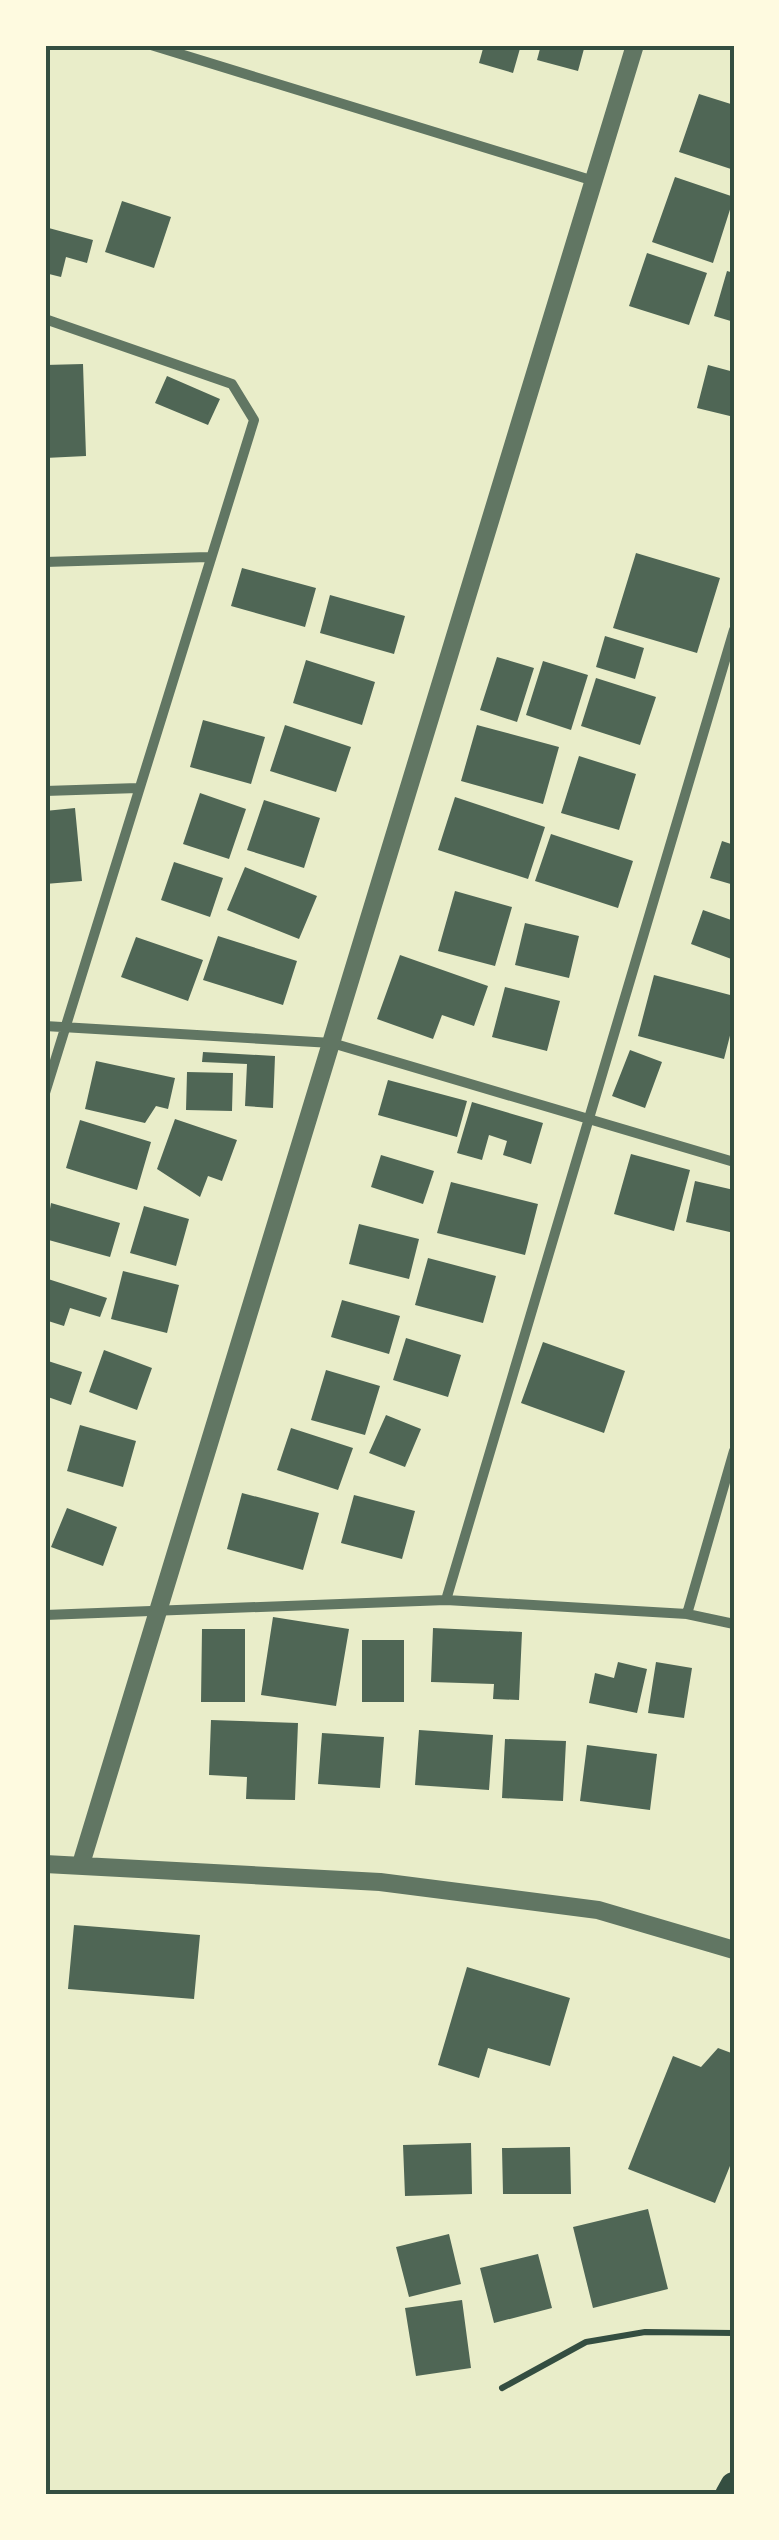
<svg xmlns="http://www.w3.org/2000/svg" width="779" height="2540" viewBox="0 0 779 2540" font-family="'Work Sans',sans-serif">
	<style>
		.building { fill: #4f6655 }
		.lines { fill: none; stroke-linecap: round; stroke-linejoin: round }
		.path { stroke: #344e41; stroke-width: 6 }
		.minor { stroke: #617663; stroke-width: 10 }
		.tertiary { stroke: #617663; stroke-width: 18 }
		.trunk { stroke: #344e41; stroke-width: 28 }
		.neatline { fill: none; stroke: #344e41; stroke-width: 4 }
	</style>
	<rect width="100%" height="100%" fill="#e9edc9"/>
	<path class="building" d="M484,45H521L513,73L479,63Z
		M541,45H585L578,71L537,60Z
		M699,94L734,105V170L679,152Z
		M675,177L734,197L713,263L652,242Z
		M122,201L171,217L154,268L105,252Z
		M45,227L93,240L87,263L66,257L61,277L45,273Z
		M647,253L707,273L689,325L629,306Z
		M727,271L734,273V322L714,316Z
		M83,364L86,456L45,458V365Z
		M708,365L734,372V417L697,408Z
		M167,376L220,399L208,425L155,403Z
		M636,553L720,578L697,653L613,628Z
		M242,568L316,588L305,627L231,606Z
		M330,595L405,616L394,654L320,633Z
		M605,636L644,648L635,679L596,667Z
		M497,657L534,668L517,722L480,710Z
		M306,660L375,682L362,725L293,703Z
		M543,661L588,675L571,730L526,715Z
		M596,678L656,697L640,745L581,726Z
		M203,720L265,737L251,784L190,767Z
		M285,725L351,747L336,792L270,771Z
		M477,725L559,747L543,804L461,781Z
		M579,756L636,774L619,830L561,813Z
		M200,793L246,809L229,859L183,844Z
		M455,797L545,827L528,879L438,850Z
		M264,800L320,818L304,868L247,850Z
		M75,808L82,881L45,884V811Z
		M551,834L633,861L618,908L535,881Z
		M722,841L734,845V885L710,878Z
		M174,862L223,878L210,917L161,900Z
		M245,867L317,896L299,939L227,910Z
		M455,891L512,907L495,966L438,951Z
		M703,910L734,921V960L691,944Z
		M525,923L579,936L569,978L515,965Z
		M218,936L297,961L283,1005L203,980Z
		M136,937L203,960L188,1001L121,977Z
		M400,955L488,986L474,1026L442,1015L433,1039L377,1019Z
		M654,975L734,996V1020L724,1059L638,1036Z
		M505,987L560,1001L547,1051L492,1037Z
		M630,1050L662,1062L645,1108L612,1096Z
		M203,1052L275,1056L273,1108L245,1106L247,1064L202,1062Z
		M96,1061L175,1078L168,1109L156,1106L145,1123L85,1109Z
		M187,1072L233,1073L232,1111L186,1110Z
		M388,1080L467,1101L457,1137L378,1115Z
		M472,1102L543,1123L531,1164L503,1155L507,1141L489,1135L482,1160L457,1153Z
		M175,1119L237,1140L222,1181L208,1176L200,1197L157,1169Z
		M80,1120L151,1142L137,1190L66,1168Z
		M631,1154L690,1170L674,1231L614,1214Z
		M381,1155L434,1171L423,1204L371,1187Z
		M695,1181L734,1190V1233L686,1222Z
		M451,1182L538,1204L525,1255L437,1233Z
		M51,1203L120,1223L110,1257L45,1239Z
		M144,1206L189,1219L176,1266L130,1253Z
		M359,1224L419,1239L409,1279L349,1264Z
		M428,1258L496,1276L483,1323L415,1305Z
		M123,1271L179,1285L167,1333L111,1319Z
		M45,1278L107,1298L100,1317L70,1308L64,1326L45,1320Z
		M342,1300L400,1316L389,1354L331,1337Z
		M406,1338L461,1355L448,1397L393,1380Z
		M543,1342L625,1371L604,1433L521,1403Z
		M104,1350L152,1368L137,1410L89,1392Z
		M45,1360L82,1372L71,1405L45,1396Z
		M326,1370L380,1386L365,1435L311,1420Z
		M386,1415L421,1429L405,1467L369,1453Z
		M80,1425L136,1441L123,1487L67,1471Z
		M291,1428L353,1448L338,1490L277,1470Z
		M242,1493L319,1513L303,1570L227,1549Z
		M354,1495L415,1511L402,1559L341,1543Z
		M67,1508L117,1527L103,1566L51,1547Z
		M273,1617L349,1629L336,1706L261,1695Z
		M433,1628L522,1632L519,1700L493,1699L494,1684L431,1682Z
		M202,1629H245V1702H201Z
		M362,1640H404V1702H362Z
		M618,1662L647,1669L637,1713L589,1703L595,1673L614,1678Z
		M656,1662L692,1668L684,1718L648,1713Z
		M211,1720L298,1723L295,1800L246,1799L247,1777L209,1775Z
		M419,1730L493,1735L489,1790L415,1785Z
		M322,1733L384,1737L380,1788L318,1784Z
		M505,1739L566,1741L563,1801L502,1798Z
		M587,1745L657,1754L650,1810L580,1801Z
		M74,1925L200,1935L194,1999L68,1989Z
		M467,1967L570,1998L550,2066L488,2048L479,2078L438,2065Z
		M718,2048L734,2054V2156L715,2203L628,2169L673,2056L701,2067Z
		M471,2143L472,2194L405,2196L403,2145Z
		M570,2147L571,2194H503L502,2148Z
		M648,2209L668,2289L593,2308L573,2227Z
		M449,2234L461,2284L409,2297L396,2247Z
		M538,2254L552,2308L494,2323L480,2268Z
		M462,2300L471,2368L416,2376L405,2308Z"/>
	<g class="lines">
		<path class="path" d="M502,2388L586,2342L645,2332L734,2333"/>
		<path class="minor" d="M151,45L594,181
			M45,319L232,384L254,420L45,1093
			M45,562L208,557
			M45,791L138,788
			M45,1026L332,1043L734,1162
			M446,1600L734,630
			M687,1614L734,1451
			M45,1615L446,1600L687,1614L734,1624"/>
		<path class="tertiary" d="M45,1864L380,1882L598,1910L734,1950
			M81,1864L635,45"/>
		<path class="trunk" d="M729,2495L734,2486"/>
	</g>
	<rect width="779" height="2540" fill="none" stroke="#fefae0" stroke-width="95"/>
	<rect x="48" y="48" width="684" height="2444" class="neatline"/>
</svg>
